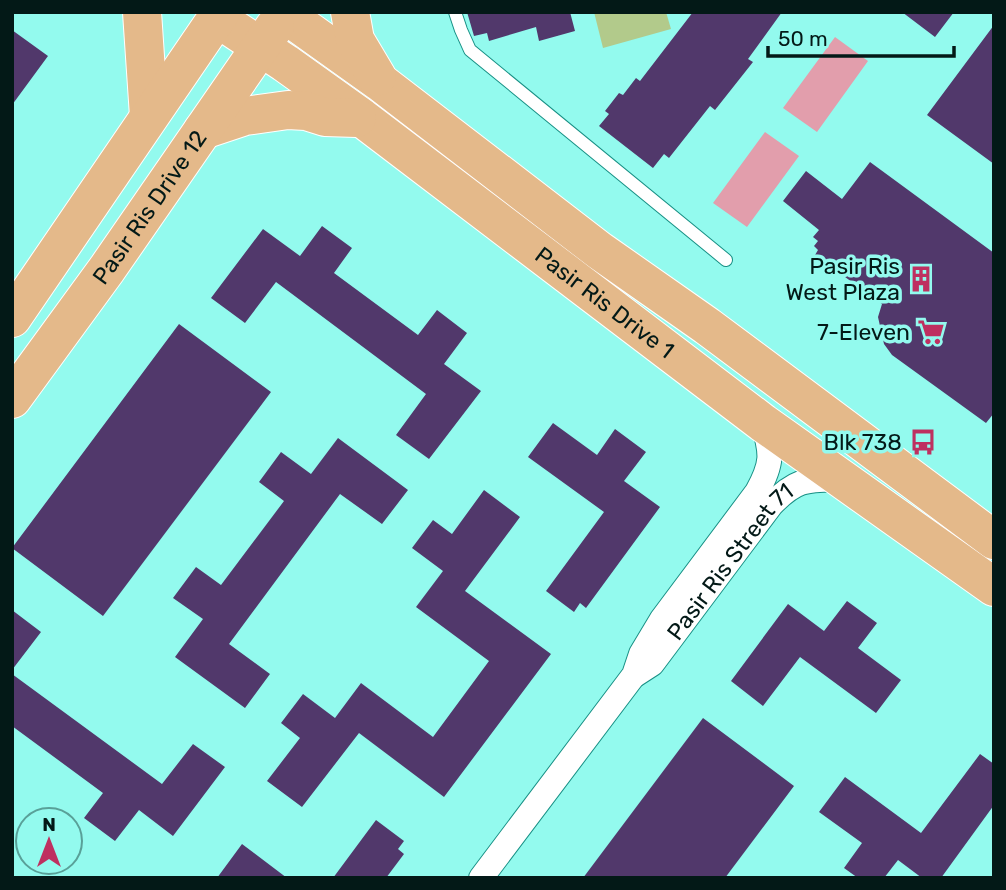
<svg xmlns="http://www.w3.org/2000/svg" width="1006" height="890" viewBox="0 0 1006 890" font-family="Rubik,sans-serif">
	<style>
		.green { fill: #e29eac }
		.water { fill: #b2ca8b }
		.building { fill: #51386b }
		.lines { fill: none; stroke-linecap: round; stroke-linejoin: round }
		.service-casing { stroke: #189085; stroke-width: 14 }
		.minor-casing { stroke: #189085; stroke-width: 26 }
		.primary-casing { stroke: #fff; stroke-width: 40 }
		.service { stroke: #fff; stroke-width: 12 }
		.minor { stroke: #fff; stroke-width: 24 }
		.primary { stroke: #e4b98a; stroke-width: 38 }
		.labels { text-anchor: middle; stroke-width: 7; stroke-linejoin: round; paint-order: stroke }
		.street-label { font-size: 23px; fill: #031917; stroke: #93faee }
		.poi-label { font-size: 23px; fill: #031917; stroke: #93faee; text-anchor: end }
	</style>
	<rect width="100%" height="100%" fill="#93faee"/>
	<path class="green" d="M835,37L868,61L817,132L783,108Z
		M765,132L799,156L747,227L713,203Z"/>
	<path class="water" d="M594,12H666L671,29L603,48Z"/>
	<path class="building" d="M467,12H570L575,31L539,41L536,27L489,41L487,33L474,36Z
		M693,12H782L748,59L753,62L715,110L710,106L669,158L664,154L653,168L599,126L609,114L605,111L619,93L623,95L636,78L640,81Z
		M902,12H954L935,37Z
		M994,25V164L927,115Z
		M12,30L48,56L12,105Z
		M870,162L994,253V413L986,423L892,355L884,344L878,317L882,304L815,255L818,250L814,246L818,241L813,237L819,230L783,201L806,171L842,199Z
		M322,226L352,248L334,273L418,335L437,310L467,333L444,364L481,391L429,459L396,435L426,394L276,282L245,323L211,298L263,229L300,256Z
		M179,324L271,392L103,616L12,548Z
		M553,423L597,455L615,429L646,452L624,481L660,507L586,608L580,603L574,612L546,591L604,512L528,457Z
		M338,438L408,490L382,524L340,494L229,644L270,674L245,708L175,657L203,619L173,598L196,567L221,585L284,501L259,482L281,452L311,474Z
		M484,490L520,517L465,591L551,654L444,797L359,733L302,807L267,781L300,738L281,723L303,694L335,718L361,683L433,737L489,661L416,607L443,571L412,548L433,520L452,534Z
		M847,601L877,623L858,648L901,680L876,713L800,657L763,706L731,681L788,604L824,631Z
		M12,610L41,632L12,670Z
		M12,674L162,784L193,744L225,767L173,836L139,810L115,841L84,818L103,793L12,726Z
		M703,718L794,786L725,878H583Z
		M980,754L994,764V805L941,878H922L898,860L884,878H858L844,868L862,843L819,812L845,777L921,833Z
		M376,820L404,841L398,849L404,854L386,878H333Z
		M242,844L287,878H217Z"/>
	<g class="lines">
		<g class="service-casing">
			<path id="service" d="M455,12L461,30L470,50L726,260"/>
		</g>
		<g class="minor-casing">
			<g id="minor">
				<path id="s1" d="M635,675L652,664L771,505C797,478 807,480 842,479"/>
				<path d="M481,878L634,675L641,654L662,619L757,492C773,463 772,454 763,423"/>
			</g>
		</g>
		<g class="primary-casing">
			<g id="primary">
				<path d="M142,12L149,116"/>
				<path d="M282,12L380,82L600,251L707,326L994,540"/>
				<path d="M350,12L355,40L377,77"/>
				<path id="s2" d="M217,18L285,63L362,118L763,423L994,587"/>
				<path d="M203,130L245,116L288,110L306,111L325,117L357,118"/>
				<path d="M12,318L221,12"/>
				<path id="s3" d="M12,399L107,269L275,26"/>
			</g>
		</g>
		<use href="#service" class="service"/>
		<use href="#minor" class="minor"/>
		<use href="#primary" class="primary"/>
	</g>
	<defs>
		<g id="building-bare" transform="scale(2.1)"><path d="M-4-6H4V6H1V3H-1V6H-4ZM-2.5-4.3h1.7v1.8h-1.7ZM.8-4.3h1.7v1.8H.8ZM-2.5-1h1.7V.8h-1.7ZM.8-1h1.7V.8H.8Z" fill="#be3060" stroke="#93faee" stroke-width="2.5" paint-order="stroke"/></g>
		<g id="supermarket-bare" transform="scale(2.1)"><path d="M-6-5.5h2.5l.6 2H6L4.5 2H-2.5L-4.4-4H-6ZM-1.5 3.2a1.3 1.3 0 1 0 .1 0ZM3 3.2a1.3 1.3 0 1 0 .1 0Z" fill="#be3060" stroke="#93faee" stroke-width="2.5" paint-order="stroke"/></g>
		<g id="bus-bare" transform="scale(2.1)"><path d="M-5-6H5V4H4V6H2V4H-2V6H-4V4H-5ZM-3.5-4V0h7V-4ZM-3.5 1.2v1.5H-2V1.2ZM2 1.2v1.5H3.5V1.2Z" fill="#be3060" stroke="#93faee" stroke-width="2.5" paint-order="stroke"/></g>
	</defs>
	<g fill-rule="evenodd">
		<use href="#building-bare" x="921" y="279"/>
		<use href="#supermarket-bare" x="931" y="332"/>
		<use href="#bus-bare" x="923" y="442"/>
	</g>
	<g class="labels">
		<g class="street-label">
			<text dy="8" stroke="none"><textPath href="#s3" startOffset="236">Pasir Ris Drive 12</textPath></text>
			<text dy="8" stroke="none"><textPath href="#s2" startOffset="481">Pasir Ris Drive 1</textPath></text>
			<text dy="8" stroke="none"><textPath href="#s1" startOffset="149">Pasir Ris Street 71</textPath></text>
		</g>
		<g class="poi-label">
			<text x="900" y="274">Pasir Ris<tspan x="900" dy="26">West Plaza</tspan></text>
			<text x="910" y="340">7-Eleven</text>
			<text x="902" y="450">Blk 738</text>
		</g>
	</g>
	<rect width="1006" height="890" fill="none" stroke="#031917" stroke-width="28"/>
	<g transform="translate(49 841)"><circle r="33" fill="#93faee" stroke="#59a098" stroke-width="2"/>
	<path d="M0-5L12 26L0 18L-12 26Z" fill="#be3060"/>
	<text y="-10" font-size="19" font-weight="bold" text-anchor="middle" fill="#031917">N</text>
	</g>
	<path d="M768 46v10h186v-10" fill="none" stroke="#031917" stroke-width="3.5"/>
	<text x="778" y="46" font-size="21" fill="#031917" stroke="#93faee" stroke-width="5" paint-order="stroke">50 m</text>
</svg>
